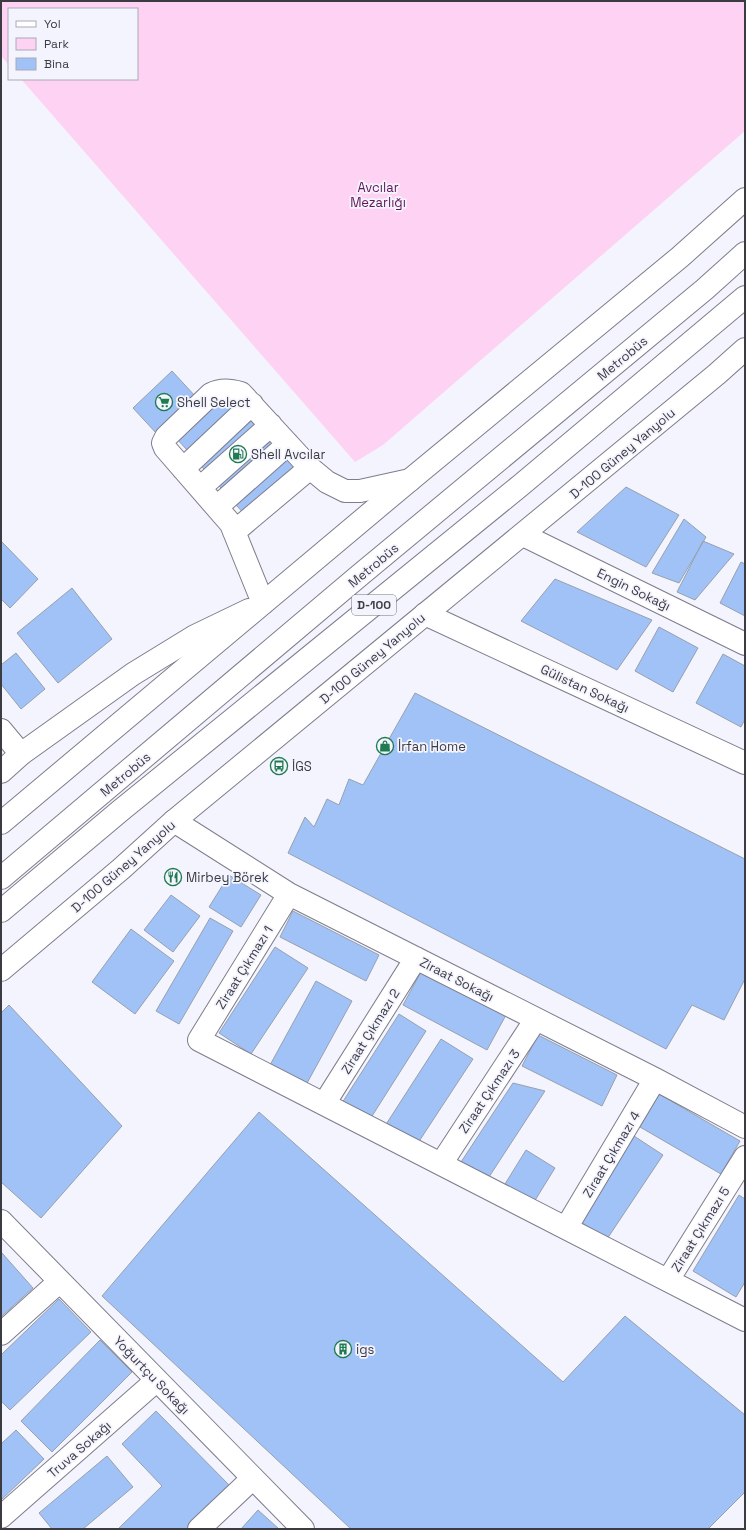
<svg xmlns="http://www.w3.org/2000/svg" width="746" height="1530" viewBox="0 0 746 1530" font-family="'Space Grotesk',sans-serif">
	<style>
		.green { fill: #fed2f3 }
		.building { fill: #a0c2f7; stroke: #97a0ad }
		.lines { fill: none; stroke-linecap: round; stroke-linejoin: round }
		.minor-casing { stroke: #7d7d8c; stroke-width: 24 }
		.major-casing { stroke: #7d7d8c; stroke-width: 24 }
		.highway-casing { stroke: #7d7d8c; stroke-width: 24 }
		.minor { stroke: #fff; stroke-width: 22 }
		.major { stroke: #fff; stroke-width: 22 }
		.highway { stroke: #fff; stroke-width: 22 }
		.labels { text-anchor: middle; stroke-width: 3.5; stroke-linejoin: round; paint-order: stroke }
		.shield { fill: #f4f4fe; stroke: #72727a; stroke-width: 1 }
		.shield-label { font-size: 12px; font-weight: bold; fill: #3b3b42 }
		.park-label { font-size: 13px; fill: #641558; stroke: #f4f4fe }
		.street-label { font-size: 13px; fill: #3b3b42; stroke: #f4f4fe }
		.poi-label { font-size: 13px; fill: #3b3b42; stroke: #f4f4fe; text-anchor: start }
	</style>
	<rect width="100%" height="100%" fill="#f4f4fe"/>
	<path class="green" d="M1,1H745V131L383,445L355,462L21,79H137V9H9V65L1,56Z"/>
	<path class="building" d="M172,371L196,397L157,434L133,408Z
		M230,393L298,469L246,516L178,440Z
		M626,487L679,515L646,567L577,532Z
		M684,519L706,537L679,583L652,573Z
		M1,541L38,579L10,608L1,599Z
		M703,541L734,554L695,600L677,592Z
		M741,562L745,564V616L720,603Z
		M555,579L652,620L617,670L521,621Z
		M72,588L112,639L58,683L17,633Z
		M659,627L698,648L673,692L635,671Z
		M16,653L45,689L21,709L1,684V665Z
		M723,654L745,666V719L741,727L696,703Z
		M415,693L745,859V979L724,1020L692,1005L666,1049L288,853L305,817L314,827L327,799L339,805L349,779L363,785Z
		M229,875L261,895L241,927L209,907Z
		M171,895L200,916L173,952L144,930Z
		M293,911L379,955L366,981L280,937Z
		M210,918L233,931L179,1024L156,1011Z
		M131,929L174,961L135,1014L92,982Z
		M275,947L308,968L251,1054L219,1033Z
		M422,970L506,1015L487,1050L403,1005Z
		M316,981L352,1001L306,1085L270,1065Z
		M9,1005L122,1126L41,1218L1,1182V1013Z
		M399,1014L426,1031L367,1124L340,1106Z
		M538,1035L617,1075L602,1106L522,1066Z
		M441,1039L473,1059L414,1149L383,1129Z
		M513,1083L545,1091L487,1180L461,1162Z
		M659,1094L740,1141L721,1174L640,1127Z
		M259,1112L563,1382L625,1316L745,1415V1492L708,1529H351L102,1296Z
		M634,1136L663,1155L607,1239L578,1220Z
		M526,1150L555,1168L534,1202L505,1184Z
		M739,1195L745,1199V1282L736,1297L693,1271Z
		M2,1253L33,1288L1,1317V1254Z
		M59,1299L91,1332L10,1410L1,1401V1355Z
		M100,1340L132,1372L52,1452L21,1421Z
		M156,1411L232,1488L190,1529H118L162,1486L122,1444Z
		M16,1430L44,1459L1,1500V1444Z
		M107,1456L133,1487L83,1529H52L39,1513Z
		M258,1510L279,1529H241Z"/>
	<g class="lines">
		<g class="minor-casing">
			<path id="minor" d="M183,469L252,404
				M200,488L271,425
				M217,507L288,444
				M234,532L310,468
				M523,535L745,644
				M263,603L231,524L165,448L163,443L166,437L211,394C221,389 230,390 241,393L310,468L327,482L345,491H360L410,480
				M425,614L745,763
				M1,730L21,754
				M174,821L289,894L655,1079L745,1127
				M1,878L360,575L705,289L745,253
				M289,894L199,1040L745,1320
				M324,1104L416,958
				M441,1164L536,1019
				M1,1221L303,1529
				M566,1228L655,1079
				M668,1280L745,1157
				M1,1334L60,1281
				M1,1517L157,1380
				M199,1529L253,1478"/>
		</g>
		<g class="major-casing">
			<path id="major" d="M1,772L21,754L133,674L195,636L249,610
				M1,970L121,869L174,821L717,374L745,349"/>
		</g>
		<g class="highway-casing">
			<path id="highway" d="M1,823L410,480L680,257L745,199
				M1,911L120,811L521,485L745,297"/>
		</g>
		<use href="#minor" class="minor"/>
		<use href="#major" class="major"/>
		<use href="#highway" class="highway"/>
	</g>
	<defs>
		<g id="supermarket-ring" transform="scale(0.9)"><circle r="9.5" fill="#f4f4fe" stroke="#217b50" stroke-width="1.5"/><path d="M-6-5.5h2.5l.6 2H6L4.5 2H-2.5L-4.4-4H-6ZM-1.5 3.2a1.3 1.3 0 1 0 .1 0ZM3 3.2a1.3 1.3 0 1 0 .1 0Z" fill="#217b50"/></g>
		<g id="fuel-ring" transform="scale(0.9)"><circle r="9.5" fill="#f4f4fe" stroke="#217b50" stroke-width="1.5"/><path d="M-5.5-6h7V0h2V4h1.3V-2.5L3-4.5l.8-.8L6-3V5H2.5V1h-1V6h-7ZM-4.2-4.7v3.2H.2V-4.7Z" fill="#217b50"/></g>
		<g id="shop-ring" transform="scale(0.9)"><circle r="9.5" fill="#f4f4fe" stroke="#217b50" stroke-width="1.5"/><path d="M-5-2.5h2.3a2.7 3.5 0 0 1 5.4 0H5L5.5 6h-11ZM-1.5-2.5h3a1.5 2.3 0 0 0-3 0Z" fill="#217b50"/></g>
		<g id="bus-ring" transform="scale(0.9)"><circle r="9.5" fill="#f4f4fe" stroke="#217b50" stroke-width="1.5"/><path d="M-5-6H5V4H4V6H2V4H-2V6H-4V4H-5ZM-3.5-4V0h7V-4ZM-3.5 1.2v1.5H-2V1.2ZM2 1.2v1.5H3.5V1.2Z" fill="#217b50"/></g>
		<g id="restaurant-ring" transform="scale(0.9)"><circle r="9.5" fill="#f4f4fe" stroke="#217b50" stroke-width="1.5"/><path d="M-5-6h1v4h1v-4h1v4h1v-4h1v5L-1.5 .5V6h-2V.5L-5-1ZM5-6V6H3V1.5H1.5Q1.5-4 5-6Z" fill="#217b50"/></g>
		<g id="building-ring" transform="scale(0.9)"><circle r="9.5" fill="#f4f4fe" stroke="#217b50" stroke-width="1.5"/><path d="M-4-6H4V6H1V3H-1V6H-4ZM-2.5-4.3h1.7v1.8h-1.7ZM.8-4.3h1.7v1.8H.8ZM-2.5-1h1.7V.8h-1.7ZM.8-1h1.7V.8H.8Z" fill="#217b50"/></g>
	</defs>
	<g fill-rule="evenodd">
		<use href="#supermarket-ring" x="164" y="402"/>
		<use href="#fuel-ring" x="238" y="454"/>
		<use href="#shop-ring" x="385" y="746"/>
		<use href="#bus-ring" x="279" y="766"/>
		<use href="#restaurant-ring" x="173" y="877"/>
		<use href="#building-ring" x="343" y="1349"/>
	</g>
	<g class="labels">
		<rect class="shield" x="352" y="595" width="44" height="20" rx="3"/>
		<g class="shield-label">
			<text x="374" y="609">D-100</text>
		</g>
		<g class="park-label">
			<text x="378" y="192">Avcılar<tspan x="378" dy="15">Mezarlığı</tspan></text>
		</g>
		<g class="street-label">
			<text transform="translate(622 358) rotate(-40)" y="5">Metrobüs</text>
			<text transform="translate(622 453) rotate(-40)" y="5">D-100 Güney Yanyolu</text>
			<text transform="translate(373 565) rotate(-40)" y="5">Metrobüs</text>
			<text transform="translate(634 589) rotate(26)" y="5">Engin Sokağı</text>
			<text transform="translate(372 658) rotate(-40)" y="5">D-100 Güney Yanyolu</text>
			<text transform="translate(585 688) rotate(25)" y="5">Gülistan Sokağı</text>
			<text transform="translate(125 774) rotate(-40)" y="5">Metrobüs</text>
			<text transform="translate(123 866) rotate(-41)" y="5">D-100 Güney Yanyolu</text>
			<text transform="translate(244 967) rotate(-58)" y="5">Ziraat Çıkmazı 1</text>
			<text transform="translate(457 979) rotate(27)" y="5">Ziraat Sokağı</text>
			<text transform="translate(370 1031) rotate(-58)" y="5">Ziraat Çıkmazı 2</text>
			<text transform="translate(489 1091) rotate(-56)" y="5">Ziraat Çıkmazı 3</text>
			<text transform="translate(611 1154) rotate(-59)" y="5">Ziraat Çıkmazı 4</text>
			<text transform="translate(700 1229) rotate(-58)" y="5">Ziraat Çıkmazı 5</text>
			<text transform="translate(152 1375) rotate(46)" y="5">Yoğurtçu Sokağı</text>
			<text transform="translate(79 1449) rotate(-41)" y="5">Truva Sokağı</text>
		</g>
		<g class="poi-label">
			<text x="177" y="407">Shell Select</text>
			<text x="251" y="459">Shell Avcılar</text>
			<text x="398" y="751">İrfan Home</text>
			<text x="292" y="771">İGS</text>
			<text x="186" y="882">Mirbey Börek</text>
			<text x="356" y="1354">igs</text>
		</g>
	</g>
	<rect width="746" height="1530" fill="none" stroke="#3b3b42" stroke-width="4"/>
	<rect x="8" y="8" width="130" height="72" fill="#f4f4fe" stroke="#aaaab3"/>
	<rect x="16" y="21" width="20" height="6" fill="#ffffff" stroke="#aaaab3"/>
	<text x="44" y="28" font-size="12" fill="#3b3b42">Yol</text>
	<rect x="16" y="38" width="20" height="12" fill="#fed2f3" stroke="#aaaab3"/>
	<text x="44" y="48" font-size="12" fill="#3b3b42">Park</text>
	<rect x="16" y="58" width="20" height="12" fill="#a0c2f7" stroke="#aaaab3"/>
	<text x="44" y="68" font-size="12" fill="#3b3b42">Bina</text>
</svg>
